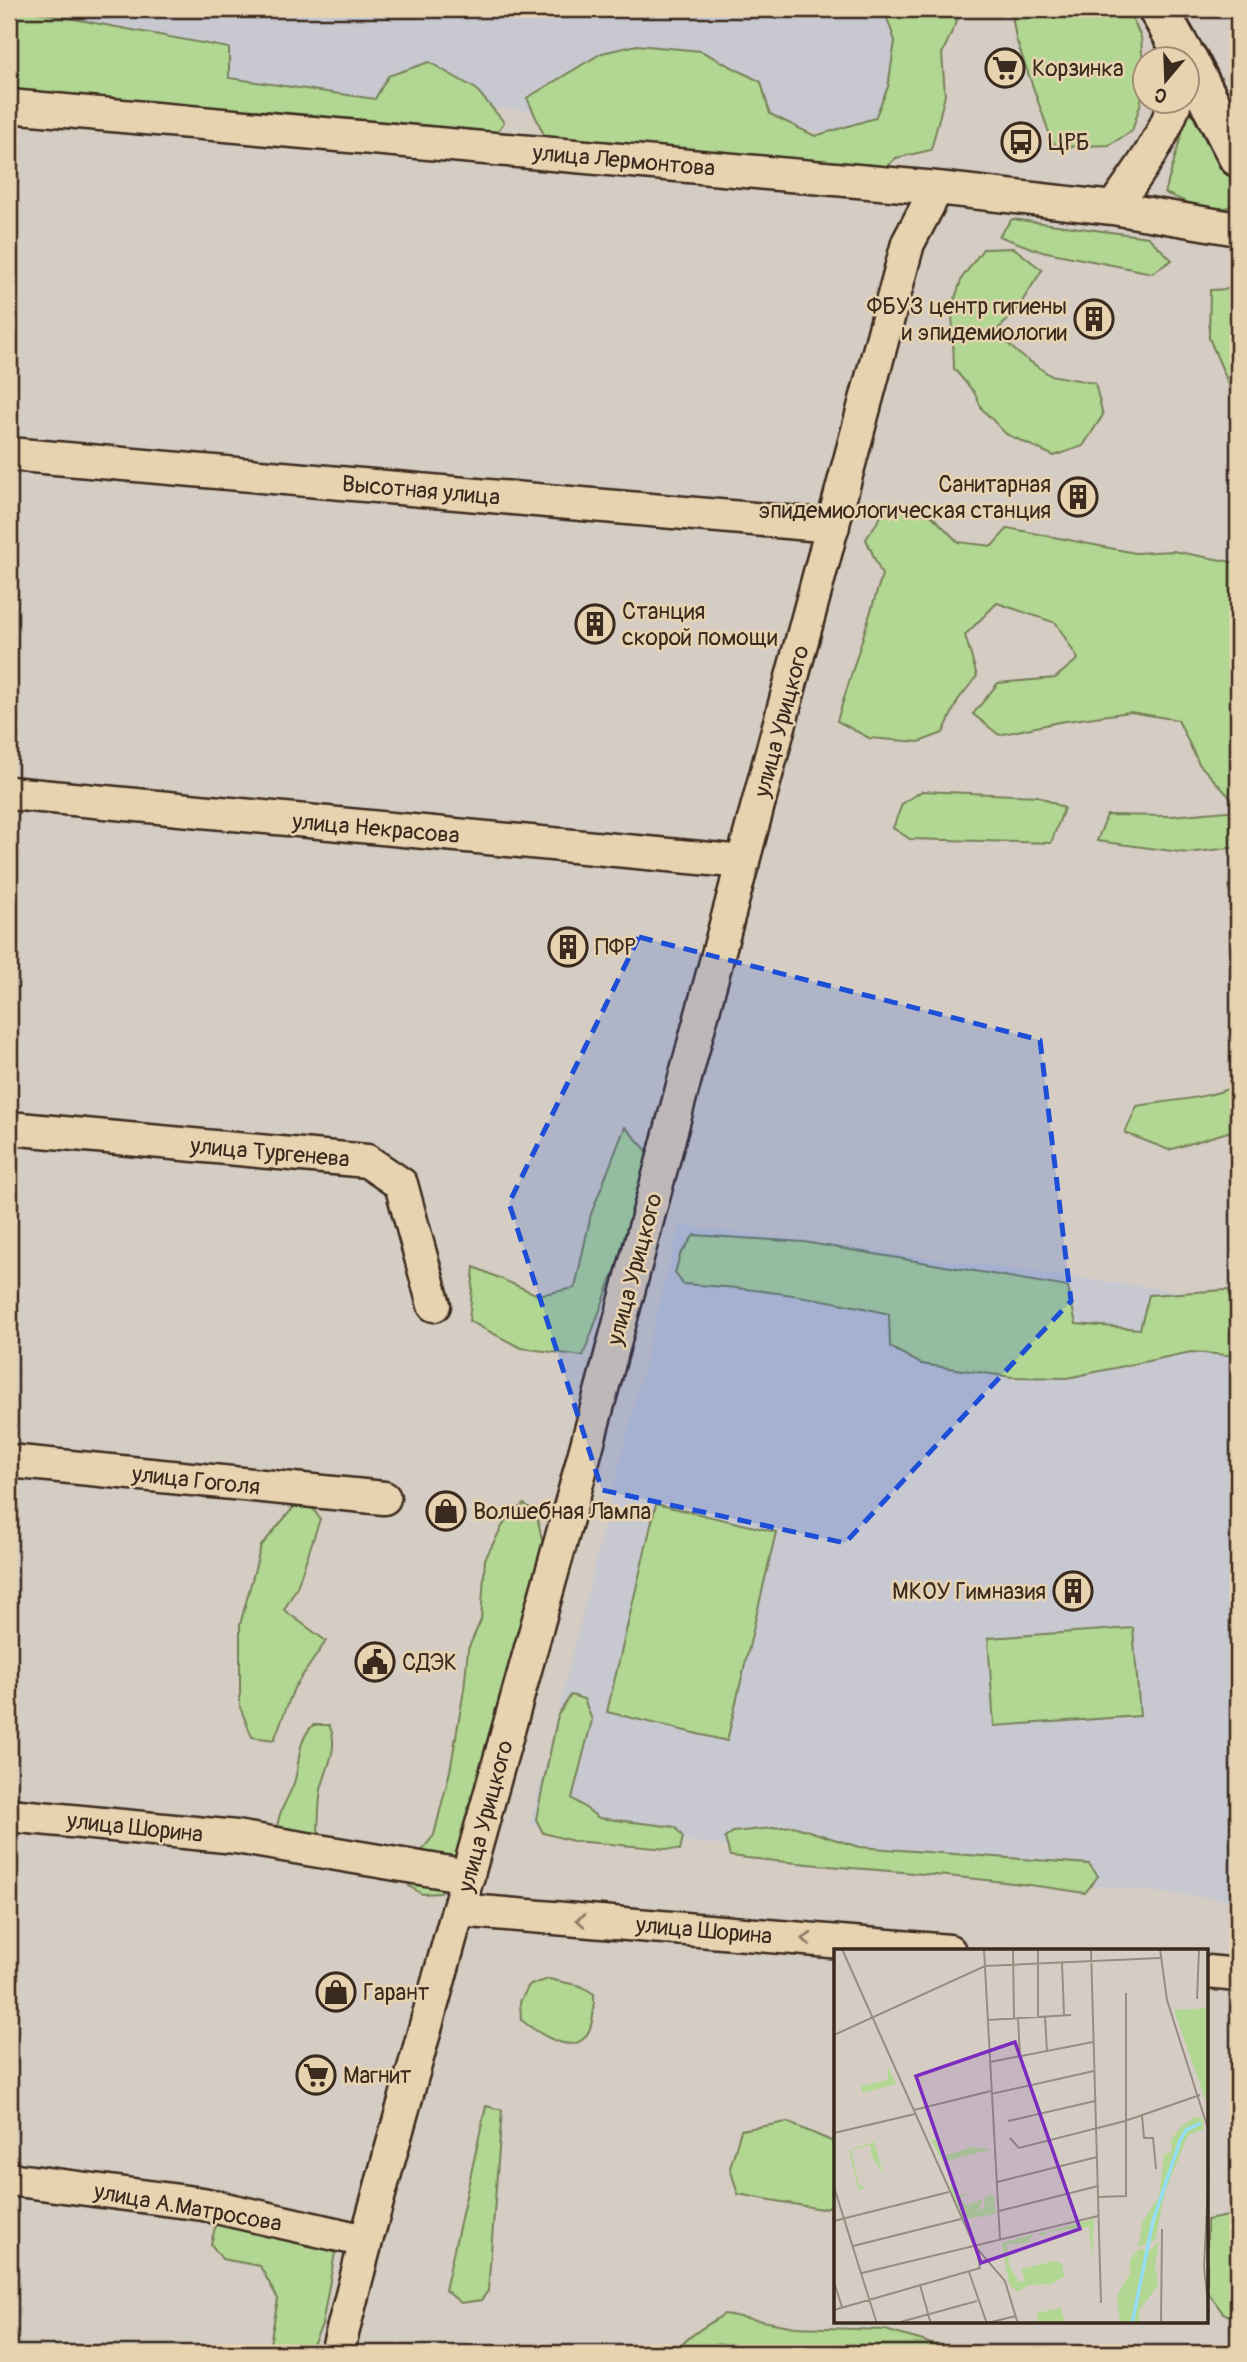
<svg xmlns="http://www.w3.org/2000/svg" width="1247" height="2362" viewBox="0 0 1247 2362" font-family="Pangolin,sans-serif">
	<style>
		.built { fill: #c8c9d0 }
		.green { fill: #b1d793; stroke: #768058; stroke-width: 2 }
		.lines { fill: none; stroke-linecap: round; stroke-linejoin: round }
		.minor-casing { stroke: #3b2a1e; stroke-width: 37 }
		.tertiary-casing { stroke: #3b2a1e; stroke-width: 44 }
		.minor { stroke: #e8d3b1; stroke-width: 32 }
		.tertiary { stroke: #e8d3b1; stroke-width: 38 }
		.oneway { stroke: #927e68 }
		.marked { fill: #1d4ed8; fill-opacity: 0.2; stroke: #1d4ed8; stroke-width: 5; stroke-dasharray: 14 9; stroke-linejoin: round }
		.labels { text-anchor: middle; stroke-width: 5; stroke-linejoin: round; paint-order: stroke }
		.poi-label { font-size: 23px; fill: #3b2a1e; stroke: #e8d3b1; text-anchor: start }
		.street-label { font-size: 23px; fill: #3b2a1e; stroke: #e8d3b1 }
		.inset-river { fill: none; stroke: #93def4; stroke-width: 3.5 }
		.inset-road { fill: none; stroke: #978c81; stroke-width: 2 }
		.view { fill: #7b2cbf; fill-opacity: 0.15; stroke: #7b2cbf; stroke-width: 3.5 }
		.inset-edge { fill: none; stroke: #3b2a1e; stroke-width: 3.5 }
	</style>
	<rect width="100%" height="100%" fill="#d5cdc3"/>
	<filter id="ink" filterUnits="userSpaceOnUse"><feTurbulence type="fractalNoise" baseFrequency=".0143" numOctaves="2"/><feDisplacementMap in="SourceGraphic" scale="14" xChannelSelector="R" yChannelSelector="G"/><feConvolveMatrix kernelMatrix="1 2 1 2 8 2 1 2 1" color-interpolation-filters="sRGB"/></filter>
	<g filter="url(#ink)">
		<path class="built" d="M9,9H922L903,137L9,74Z
			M679,1225L1238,1299V1901L530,1825Z"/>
		<path class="green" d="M9,9H20L229,48V78L375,99L388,76L429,62L476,89L504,122L492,140L9,97Z
			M884,9H962L942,54L945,95L931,150L896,158L876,176L595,149L544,135L527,98L602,53L637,45L701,51L761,82L770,114L815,136L875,118L888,87L895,41Z
			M1011,9H1128L1141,37L1143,69L1141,102L1132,131L1109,145L1057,147L1051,138L1016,39Z
			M1190,104L1238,170V195L1229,207C1206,213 1187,202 1165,193Z
			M1012,219L1148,237L1172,260L1152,273L1037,250L999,236Z
			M1014,248L1042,270L1014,314L995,332L1019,354L1050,375L1095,383L1103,415L1083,446L1054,456L1006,434L982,409L974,392L954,369L952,307L962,278L983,249Z
			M1230,289L1238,295V413L1229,385L1209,338L1210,290Z
			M889,504L932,516L958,542L992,546L1008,528L1135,553L1173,551L1238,563V806L1199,764L1178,720L1130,712L1059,722L999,735L973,714L998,683L1055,678L1078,659L1056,623L997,603L965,635L977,676L958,700L943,733L919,742L869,738L837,721L882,575L866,539Z
			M922,791L1038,796L1064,808L1051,843L910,839L893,828L902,804Z
			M1238,810V847L1187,853L1097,841L1107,815L1171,816Z
			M1238,1083V1129L1169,1150L1125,1133L1137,1106C1159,1102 1224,1097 1238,1083Z
			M625,1127L653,1157L648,1196L611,1280L583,1356L521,1348L469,1321L474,1267L538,1295L575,1288L591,1214Z
			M694,1235L804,1242L1068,1287L1076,1324L1140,1329L1149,1295L1226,1290L1238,1292V1356L1191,1352L1067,1378L1012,1377L921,1364L890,1347L889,1314C821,1297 753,1288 683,1284L675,1273L680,1255Z
			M304,1495L320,1519L297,1587L284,1610L326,1641L294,1688L274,1740L252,1737L240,1707V1625L261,1546Z
			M524,1504L536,1512L543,1544L535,1599L463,1863L440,1893L422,1894L409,1886L416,1858L434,1835L450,1771L464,1690L468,1649L481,1620L485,1559L505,1521Z
			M656,1504L776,1532L727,1741L607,1712Z
			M1133,1628L1140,1716L994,1726L988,1638Z
			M571,1695L584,1699L592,1720L572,1798L599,1818L675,1827L683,1837L680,1850L573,1841L543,1833L536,1819L558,1715Z
			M313,1725H329C340,1747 326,1768 321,1790C318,1807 319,1827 317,1845L276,1835C278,1810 286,1804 294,1783C301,1761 296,1743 313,1725Z
			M793,1826L859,1847L1089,1864L1098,1876L1085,1893C968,1874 848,1870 730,1856L725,1838L733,1832Z
			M549,1979L581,1986L594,1994C596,2059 563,2052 521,2020L520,2002L529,1985Z
			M486,2106L502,2110L488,2291L481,2300L461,2303L445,2290Z
			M787,2122L836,2143V2204L821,2209L738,2194L730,2168L741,2130Z
			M1238,2214V2320L1223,2313L1207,2291V2220Z
			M216,2223L318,2243L335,2253L322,2325L309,2353H273L270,2344L278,2299L260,2266L222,2259L211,2244Z
			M724,2314L795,2327L885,2330L923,2341L956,2353H678C680,2339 712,2323 724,2314Z"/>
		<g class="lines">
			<g class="minor-casing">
				<path id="minor" d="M9,106L937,188L1113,208L1238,229
					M1113,208C1137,174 1162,142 1175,102
					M9,454L833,526
					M9,793L743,862
					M9,1128L367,1161L401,1184L434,1305
					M9,1461L384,1498
					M9,1815L236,1837L468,1876
					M458,1910L949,1951
					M1207,1972L1238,1975
					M9,2179L203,2204L366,2241
					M337,2353L366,2241L575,1490L908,243L937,188"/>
			</g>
			<g class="tertiary-casing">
				<path id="tertiary" d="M1158,9L1187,60
					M1188,60L1238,157"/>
			</g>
			<use href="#minor" class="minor"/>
			<use href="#tertiary" class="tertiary"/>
		</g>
		<defs><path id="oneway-chevron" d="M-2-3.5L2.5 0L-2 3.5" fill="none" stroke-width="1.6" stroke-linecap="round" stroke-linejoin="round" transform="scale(1.75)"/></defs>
		<g class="oneway">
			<use href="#oneway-chevron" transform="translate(581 1920) rotate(-175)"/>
			<use href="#oneway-chevron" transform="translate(807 1939) rotate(-175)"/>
		</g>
	</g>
	<path class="marked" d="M639,937L1040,1040L1071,1301L845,1543L602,1490L509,1203Z"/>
	<defs>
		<g id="supermarket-ring" transform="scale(2.0125)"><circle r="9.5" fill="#e8d3b1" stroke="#3b2a1e" stroke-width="1.5"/><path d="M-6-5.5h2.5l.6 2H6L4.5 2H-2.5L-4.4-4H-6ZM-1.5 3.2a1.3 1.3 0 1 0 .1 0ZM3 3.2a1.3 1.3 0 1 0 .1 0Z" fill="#3b2a1e"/></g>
		<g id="bus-ring" transform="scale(2.0125)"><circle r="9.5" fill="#e8d3b1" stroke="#3b2a1e" stroke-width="1.5"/><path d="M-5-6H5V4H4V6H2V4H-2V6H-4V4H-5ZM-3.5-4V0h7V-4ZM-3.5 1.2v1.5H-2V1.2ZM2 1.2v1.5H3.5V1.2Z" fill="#3b2a1e"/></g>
		<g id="building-ring" transform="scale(2.0125)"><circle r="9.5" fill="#e8d3b1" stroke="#3b2a1e" stroke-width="1.5"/><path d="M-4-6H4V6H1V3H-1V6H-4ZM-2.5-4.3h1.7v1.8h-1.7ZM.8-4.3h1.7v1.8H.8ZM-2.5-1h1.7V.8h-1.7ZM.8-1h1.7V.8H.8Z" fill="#3b2a1e"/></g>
		<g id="shop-ring" transform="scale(2.0125)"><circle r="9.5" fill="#e8d3b1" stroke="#3b2a1e" stroke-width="1.5"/><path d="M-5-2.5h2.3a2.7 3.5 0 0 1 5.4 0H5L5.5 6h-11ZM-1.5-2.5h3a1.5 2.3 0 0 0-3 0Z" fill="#3b2a1e"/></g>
		<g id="civic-ring" transform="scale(2.0125)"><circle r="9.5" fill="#e8d3b1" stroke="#3b2a1e" stroke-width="1.5"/><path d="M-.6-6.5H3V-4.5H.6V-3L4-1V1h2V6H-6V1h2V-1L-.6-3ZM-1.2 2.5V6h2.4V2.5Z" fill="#3b2a1e"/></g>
	</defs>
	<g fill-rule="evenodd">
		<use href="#supermarket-ring" x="1005" y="68"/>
		<use href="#bus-ring" x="1021" y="142"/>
		<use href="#building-ring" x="1094" y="319"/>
		<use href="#building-ring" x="1078" y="497"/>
		<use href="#building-ring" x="595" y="624"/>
		<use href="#building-ring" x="568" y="947"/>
		<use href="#shop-ring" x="446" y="1511"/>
		<use href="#building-ring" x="1073" y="1591"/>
		<use href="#civic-ring" x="375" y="1662"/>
		<use href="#shop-ring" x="336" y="1992"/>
		<use href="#supermarket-ring" x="316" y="2075"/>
	</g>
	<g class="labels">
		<g class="poi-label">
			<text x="1032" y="76">Корзинка</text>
			<text x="1048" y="150">ЦРБ</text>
			<text x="1067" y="314" text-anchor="end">ФБУЗ центр гигиены<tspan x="1067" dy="26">и эпидемиологии</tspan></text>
			<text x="1051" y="492" text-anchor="end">Санитарная<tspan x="1051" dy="26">эпидемиологическая станция</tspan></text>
			<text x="622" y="619">Станция<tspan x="622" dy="26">скорой помощи</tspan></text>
			<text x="595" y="955">ПФР</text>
			<text x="473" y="1519">Волшебная Лампа</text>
			<text x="1046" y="1599" text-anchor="end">МКОУ Гимназия</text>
			<text x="402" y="1670">СДЭК</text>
			<text x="363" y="2000">Гарант</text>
			<text x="343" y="2083">Магнит</text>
		</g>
		<g class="street-label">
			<text transform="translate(624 160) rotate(5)" y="8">улица Лермонтова</text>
			<text transform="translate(421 490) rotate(5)" y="8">Высотная улица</text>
			<text transform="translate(781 721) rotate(-75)" y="8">улица Урицкого</text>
			<text transform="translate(376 828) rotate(5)" y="8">улица Некрасова</text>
			<text transform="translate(270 1152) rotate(5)" y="8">улица Тургенева</text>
			<text transform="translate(634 1269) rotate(-75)" y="8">улица Урицкого</text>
			<text transform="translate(196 1480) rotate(6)" y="8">улица Гоголя</text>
			<text transform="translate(485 1816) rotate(-75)" y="8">улица Урицкого</text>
			<text transform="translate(135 1827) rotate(6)" y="8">улица Шорина</text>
			<text transform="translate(704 1930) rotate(5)" y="8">улица Шорина</text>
			<text transform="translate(188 2207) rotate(10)" y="8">улица А.Матросова</text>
		</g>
	</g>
	<g transform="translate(834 1949)">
		<rect width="374" height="374" fill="#d5cdc3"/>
		<path d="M374,59L375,60L374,158L340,61ZM54,118L62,135L28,144V137L54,131ZM360,168L369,170L370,180L354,186L331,243L321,291L304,298L309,272L325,248L330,206L338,202L337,191L344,181ZM101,190L110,207L136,198L158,200L109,213L97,191ZM40,193L49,224L37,206V196L17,201L25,236L31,238L25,242L15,201ZM117,233L123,247L136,244L126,250L133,256L149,250L145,260H150L151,248L160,246L162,265L132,270L142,291L138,290L116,243ZM260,270L258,311L255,278L214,283L210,287L202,285ZM199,285L194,294L173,295L175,316L185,333L191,332L187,320L221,312L228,315L230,328L217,335L194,336L184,343L175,335L168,294ZM325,293L321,316L324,336L305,362L306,374H286L283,347L296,324V311L305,300L316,301ZM227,359L231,374H203V364Z" fill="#b1d793"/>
		<path class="inset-river" d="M298,375L319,272L346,192L352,181L367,174"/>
		<path class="inset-road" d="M8,0L140,296L171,332L184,375M150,0L166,291M179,0L180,69M204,0V68M257,0L267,354M326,0L333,51L375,183M228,14L230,66M363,50L365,0M211,67L213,103M184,69L186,108M153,71L237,66M0,86L151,17L326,9M156,113L259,93M157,145L260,122M80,161L157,142M308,167L310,189H319L322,220M174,172L261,152M0,184L81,165M176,189L185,199L291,172L366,146M375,218L370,318L375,364M163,233L263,208M0,238L43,375M264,248L292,247V44M165,262L264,237M0,272L115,243M19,297L127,270M135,323L153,375M28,324L264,267M0,333L8,358M86,336L97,375M0,361L146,319L143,302M153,374L182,367M59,375L143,352M327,375L328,280"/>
		<path class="view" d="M181,93L246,280L147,314L82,127Z"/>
		<rect width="374" height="374" class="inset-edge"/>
	</g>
	<rect width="1247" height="2362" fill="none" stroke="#e8d3b1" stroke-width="35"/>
	<rect x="18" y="18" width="1212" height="2327" fill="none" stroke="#3b2a1e" stroke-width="2.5" filter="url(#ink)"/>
	<g transform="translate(1166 80) rotate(199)"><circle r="33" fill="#e8d3b1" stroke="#a38f76" stroke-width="2"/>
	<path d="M0-5L12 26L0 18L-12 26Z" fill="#3b2a1e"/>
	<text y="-10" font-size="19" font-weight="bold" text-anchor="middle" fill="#3b2a1e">С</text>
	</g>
</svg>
